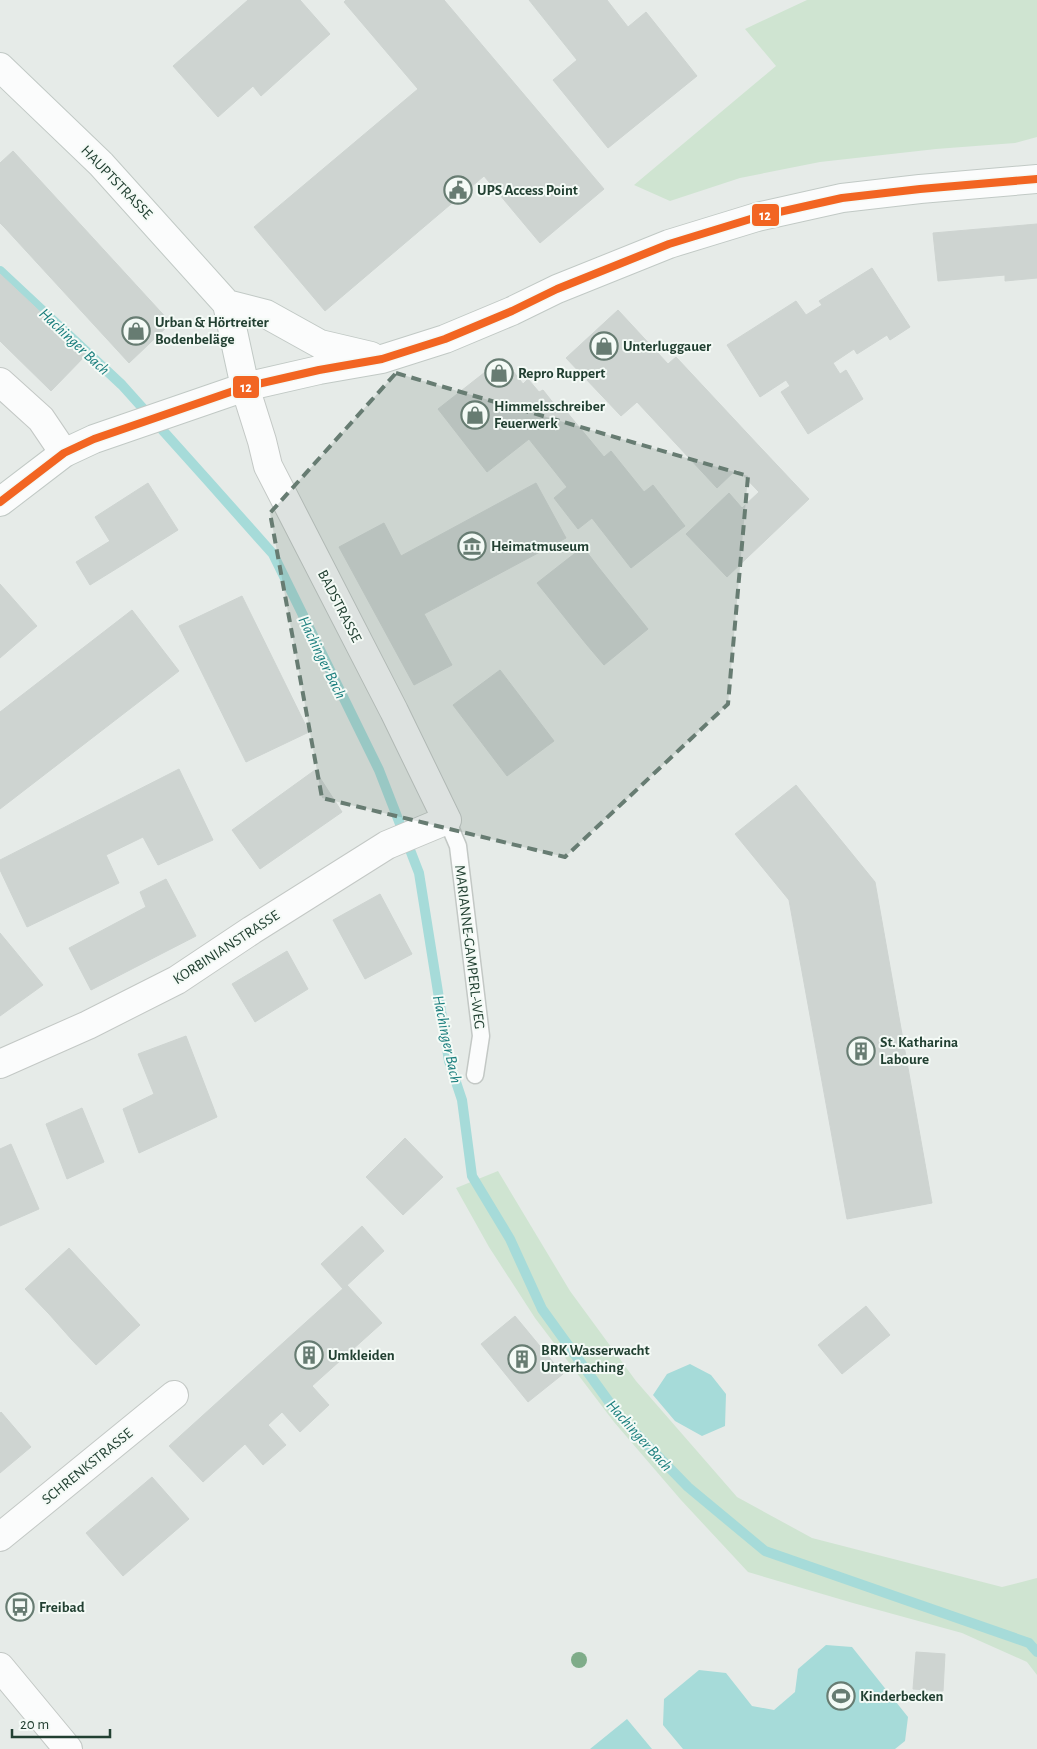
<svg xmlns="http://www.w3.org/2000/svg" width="1037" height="1749" viewBox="0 0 1037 1749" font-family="'Alegreya Sans',sans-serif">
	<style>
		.green { fill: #cfe4d1 }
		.water { fill: #a6dbd9 }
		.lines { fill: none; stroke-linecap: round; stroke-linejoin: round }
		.stream { stroke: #a6dbd9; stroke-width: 10 }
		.building { fill: #ced4d1; stroke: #ced4d1 }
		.lane-casing { stroke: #c3c8c5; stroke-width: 19 }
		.street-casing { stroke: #c3c8c5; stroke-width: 30 }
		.secondary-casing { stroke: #c1c9c5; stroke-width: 30 }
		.lane { stroke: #fbfcfc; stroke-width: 16 }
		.street { stroke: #fbfcfc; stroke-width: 28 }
		.secondary { stroke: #fbfcfc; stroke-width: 28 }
		.bus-1-casing { stroke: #f4faf6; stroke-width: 11 }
		.bus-1 { stroke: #f26522; stroke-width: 8 }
		.tree { fill: #7fac89 }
		.marked { fill: #677c72; fill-opacity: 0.2; stroke: #677c72; stroke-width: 4; stroke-dasharray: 10 6; stroke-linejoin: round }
		.labels { text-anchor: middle; stroke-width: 4; stroke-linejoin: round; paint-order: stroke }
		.street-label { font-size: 15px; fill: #224032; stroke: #f4faf6 }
		.poi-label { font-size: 15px; font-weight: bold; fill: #224032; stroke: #f4faf6; text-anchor: start }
		.water-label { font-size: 16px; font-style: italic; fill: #1a7e7d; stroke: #f4faf6 }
		.line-badge { stroke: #f4faf6; stroke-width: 2 }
		.badge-label { font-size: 14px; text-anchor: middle; font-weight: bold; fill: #fff }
	</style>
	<rect width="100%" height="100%" fill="#e6ebe8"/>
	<path class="green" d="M807,0H1037V137L1015,143L936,149L820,162L740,178L670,201L634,185L776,66L745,29Z
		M498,1171L570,1291L636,1381L737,1497L812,1538L1002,1587L1037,1578V1675L1027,1662L962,1633L853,1603L748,1572L681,1500L614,1422L535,1318L489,1247L456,1188Z"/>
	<path class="water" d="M690,1364L711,1375L726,1394L725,1426L702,1436L675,1421L653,1395L667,1374Z
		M826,1645L852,1647L908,1717L905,1741L895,1749H683L663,1725L664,1699L699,1670L726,1673L752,1706L774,1710L795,1692L798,1669Z
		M627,1719L652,1749H590Z"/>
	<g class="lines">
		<path class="stream" d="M0,271L122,385L209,482L273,554L379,770L419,873L449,1061L462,1100L472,1176L510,1239L542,1309L620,1417L688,1487L765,1551L1029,1643L1037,1652"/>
	</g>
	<path class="building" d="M248,0H300L330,34L261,96L253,86L218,117L173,66Z
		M346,0H444L604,189L540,243L484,176L325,311L254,227L418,89L344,2Z
		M529,0H607L628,27L646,12L697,76L608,148L553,80L577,60Z
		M13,151L48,189L5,228L0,223V163Z
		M48,189L171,323L129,363L5,228Z
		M1037,224V278L1005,281V275L938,281L933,233Z
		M872,268L910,327L890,340L887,335L857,354L854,349L833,363L840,374L846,370L863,399L808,434L781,392L790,386L786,380L760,397L727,345L796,301L806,315L822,305L819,301Z
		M0,274L86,355L51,391L0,341Z
		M618,310L668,364L676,357L760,447L717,488L637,402L621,416L566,358Z
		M503,358L523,384L528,379L539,392L543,390L562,414L566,411L604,457L611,451L644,492L653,485L685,526L631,568L592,518L578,529L554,498L567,487L529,439L487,472L438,409Z
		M760,447L809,499L727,577L686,534L729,493L742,508L759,492L737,469Z
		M148,483L178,530L124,564L95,517Z
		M536,483L566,538L424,614L452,665L414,685L339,547L384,523L401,556Z
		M110,541L124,564L90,585L76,562Z
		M583,547L599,568L554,604L537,583Z
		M599,568L615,588L570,624L554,604Z
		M0,584L37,626L0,658Z
		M615,588L632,609L587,645L570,624Z
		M242,596L309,732L246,762L179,626Z
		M632,609L648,629L604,665L587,645Z
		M132,610L179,671L0,809V712Z
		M500,670L554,741L507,776L453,705Z
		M179,769L213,840L158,865L143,837L106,855L119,883L27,927L0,870V860Z
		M315,770L342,812L260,869L232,830Z
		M796,785L875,882L932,1203L847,1219L789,900L735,834Z
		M166,879L196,936L91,990L69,948L146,907L140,892Z
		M380,894L412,954L365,979L333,920Z
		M0,933L43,985L0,1016Z
		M287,951L308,989L255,1022L232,984Z
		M186,1036L217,1117L139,1153L123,1109L154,1094L138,1054Z
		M82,1108L104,1162L67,1179L46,1124Z
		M405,1138L443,1177L403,1215L366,1177Z
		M11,1144L39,1209L0,1226V1149Z
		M362,1226L384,1251L343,1289L321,1264Z
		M69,1248L93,1274L49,1314L25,1289Z
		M93,1274L116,1299L72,1340L49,1314Z
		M347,1285L382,1323L312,1386L329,1405L300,1432L282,1412L268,1425L286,1445L263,1465L245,1444L203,1482L169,1446Z
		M116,1299L140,1325L96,1365L72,1340Z
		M866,1306L890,1335L842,1374L818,1345Z
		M515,1316L563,1374L528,1402L481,1344Z
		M1,1412L31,1447L0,1473V1413Z
		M152,1477L189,1519L123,1576L86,1533Z
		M916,1652L945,1654L943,1691L913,1689Z"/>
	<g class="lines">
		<g class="lane-casing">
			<path id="lane" d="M447,820L458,846L481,1036L475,1075"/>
		</g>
		<g class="street-casing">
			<path id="street" d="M0,382L41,419L64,453
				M0,1064L88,1025L177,980L252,930L387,845L447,820L394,711L268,466L262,441L245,387
				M0,1537L174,1395
				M0,1667L68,1749"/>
		</g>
		<g class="secondary-casing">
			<path id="secondary" d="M0,67L101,164L227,304L245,387
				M227,304L266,314L320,344L371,356
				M0,502L64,453L94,439L245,387L319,370L382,359L445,339L512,311L557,289L669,244L757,217L842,198L920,189L1037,179"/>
		</g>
		<use href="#lane" class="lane"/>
		<use href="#street" class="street"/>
		<use href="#secondary" class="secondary"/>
		<g class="bus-1-casing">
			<path id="bus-1" d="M0,502L64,453L94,439L245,387L319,370L382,359L445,339L512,311L557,289L669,244L757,217L842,198L920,189L1037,179"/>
		</g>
		<use href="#bus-1" class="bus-1"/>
	</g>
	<circle class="tree" cx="579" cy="1660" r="8"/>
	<path class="marked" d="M396,373L748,476L728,704L565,857L322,798L270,513Z"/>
	<defs>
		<g id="civic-ring" transform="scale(1.4375)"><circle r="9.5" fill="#f4faf6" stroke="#677c72" stroke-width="1.5"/><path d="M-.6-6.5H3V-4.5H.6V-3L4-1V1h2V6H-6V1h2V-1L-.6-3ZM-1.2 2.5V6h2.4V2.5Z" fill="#677c72"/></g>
		<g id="shop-ring" transform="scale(1.4375)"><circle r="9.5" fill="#f4faf6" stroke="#677c72" stroke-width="1.5"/><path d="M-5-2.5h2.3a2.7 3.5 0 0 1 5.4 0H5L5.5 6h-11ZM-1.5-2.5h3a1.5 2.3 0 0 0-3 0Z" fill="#677c72"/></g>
		<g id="museum-ring" transform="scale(1.4375)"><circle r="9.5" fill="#f4faf6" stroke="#677c72" stroke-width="1.5"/><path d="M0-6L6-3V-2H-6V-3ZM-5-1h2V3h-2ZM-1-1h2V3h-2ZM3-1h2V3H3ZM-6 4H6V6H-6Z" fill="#677c72"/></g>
		<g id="building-ring" transform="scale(1.4375)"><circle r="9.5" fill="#f4faf6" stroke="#677c72" stroke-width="1.5"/><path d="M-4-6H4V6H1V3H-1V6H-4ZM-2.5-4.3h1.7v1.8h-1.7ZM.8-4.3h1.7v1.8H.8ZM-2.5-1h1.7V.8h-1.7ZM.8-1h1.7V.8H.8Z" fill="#677c72"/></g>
		<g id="bus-ring" transform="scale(1.4375)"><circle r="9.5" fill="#f4faf6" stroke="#677c72" stroke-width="1.5"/><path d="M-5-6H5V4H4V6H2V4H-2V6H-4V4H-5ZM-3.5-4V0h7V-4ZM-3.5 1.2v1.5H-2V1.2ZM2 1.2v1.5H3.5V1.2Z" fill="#677c72"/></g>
		<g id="stadium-ring" transform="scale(1.4375)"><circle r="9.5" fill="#f4faf6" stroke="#677c72" stroke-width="1.5"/><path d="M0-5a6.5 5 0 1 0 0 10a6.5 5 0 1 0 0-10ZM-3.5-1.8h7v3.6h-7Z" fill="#677c72"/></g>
	</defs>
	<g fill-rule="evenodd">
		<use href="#civic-ring" x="458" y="190"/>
		<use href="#shop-ring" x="136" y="331"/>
		<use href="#shop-ring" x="604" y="346"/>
		<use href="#shop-ring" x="499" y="373"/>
		<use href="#shop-ring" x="475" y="415"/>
		<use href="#museum-ring" x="472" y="546"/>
		<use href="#building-ring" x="861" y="1051"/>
		<use href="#building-ring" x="309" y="1355"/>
		<use href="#building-ring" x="522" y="1359"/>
		<use href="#bus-ring" x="20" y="1607"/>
		<use href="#stadium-ring" x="841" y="1696"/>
	</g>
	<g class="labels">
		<g class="street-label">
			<text transform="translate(117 182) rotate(46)" y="5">HAUPTSTRASSE</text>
			<text transform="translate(340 606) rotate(63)" y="5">BADSTRASSE</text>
			<text transform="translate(226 947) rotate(-33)" y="5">KORBINIANSTRASSE</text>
			<text transform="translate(470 947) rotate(83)" y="5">MARIANNE-GAMPERL-WEG</text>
			<text transform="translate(87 1466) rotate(-39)" y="5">SCHRENKSTRASSE</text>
		</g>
		<g class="poi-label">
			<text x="477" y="195">UPS Access Point</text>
			<text x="155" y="327">Urban &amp; Hörtreiter<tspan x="155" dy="17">Bodenbeläge</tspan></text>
			<text x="623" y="351">Unterluggauer</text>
			<text x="518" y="378">Repro Ruppert</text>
			<text x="494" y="411">Himmelsschreiber<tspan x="494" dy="17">Feuerwerk</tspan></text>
			<text x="491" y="551">Heimatmuseum</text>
			<text x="880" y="1047">St. Katharina<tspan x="880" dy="17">Laboure</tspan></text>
			<text x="541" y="1355">BRK Wasserwacht<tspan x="541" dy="17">Unterhaching</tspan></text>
			<text x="328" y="1360">Umkleiden</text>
			<text x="39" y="1612">Freibad</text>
			<text x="860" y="1701">Kinderbecken</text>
		</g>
		<g class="water-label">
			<text transform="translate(75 341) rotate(43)" y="6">Hachinger Bach</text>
			<text transform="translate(323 657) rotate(64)" y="6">Hachinger Bach</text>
			<text transform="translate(448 1039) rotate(78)" y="6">Hachinger Bach</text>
			<text transform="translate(640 1435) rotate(48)" y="6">Hachinger Bach</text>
		</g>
	</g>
	<g class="line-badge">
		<rect x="751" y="203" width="29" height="24" rx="5" fill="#f26522"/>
		<rect x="232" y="375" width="28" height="24" rx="5" fill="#f26522"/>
	</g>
	<g class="badge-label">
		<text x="765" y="220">12</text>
		<text x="246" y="392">12</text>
	</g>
	<path d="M12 1729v8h98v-8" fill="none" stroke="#224032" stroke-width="2.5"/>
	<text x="20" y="1729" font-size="15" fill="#224032" stroke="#f4faf6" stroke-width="4" paint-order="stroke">20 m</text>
</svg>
